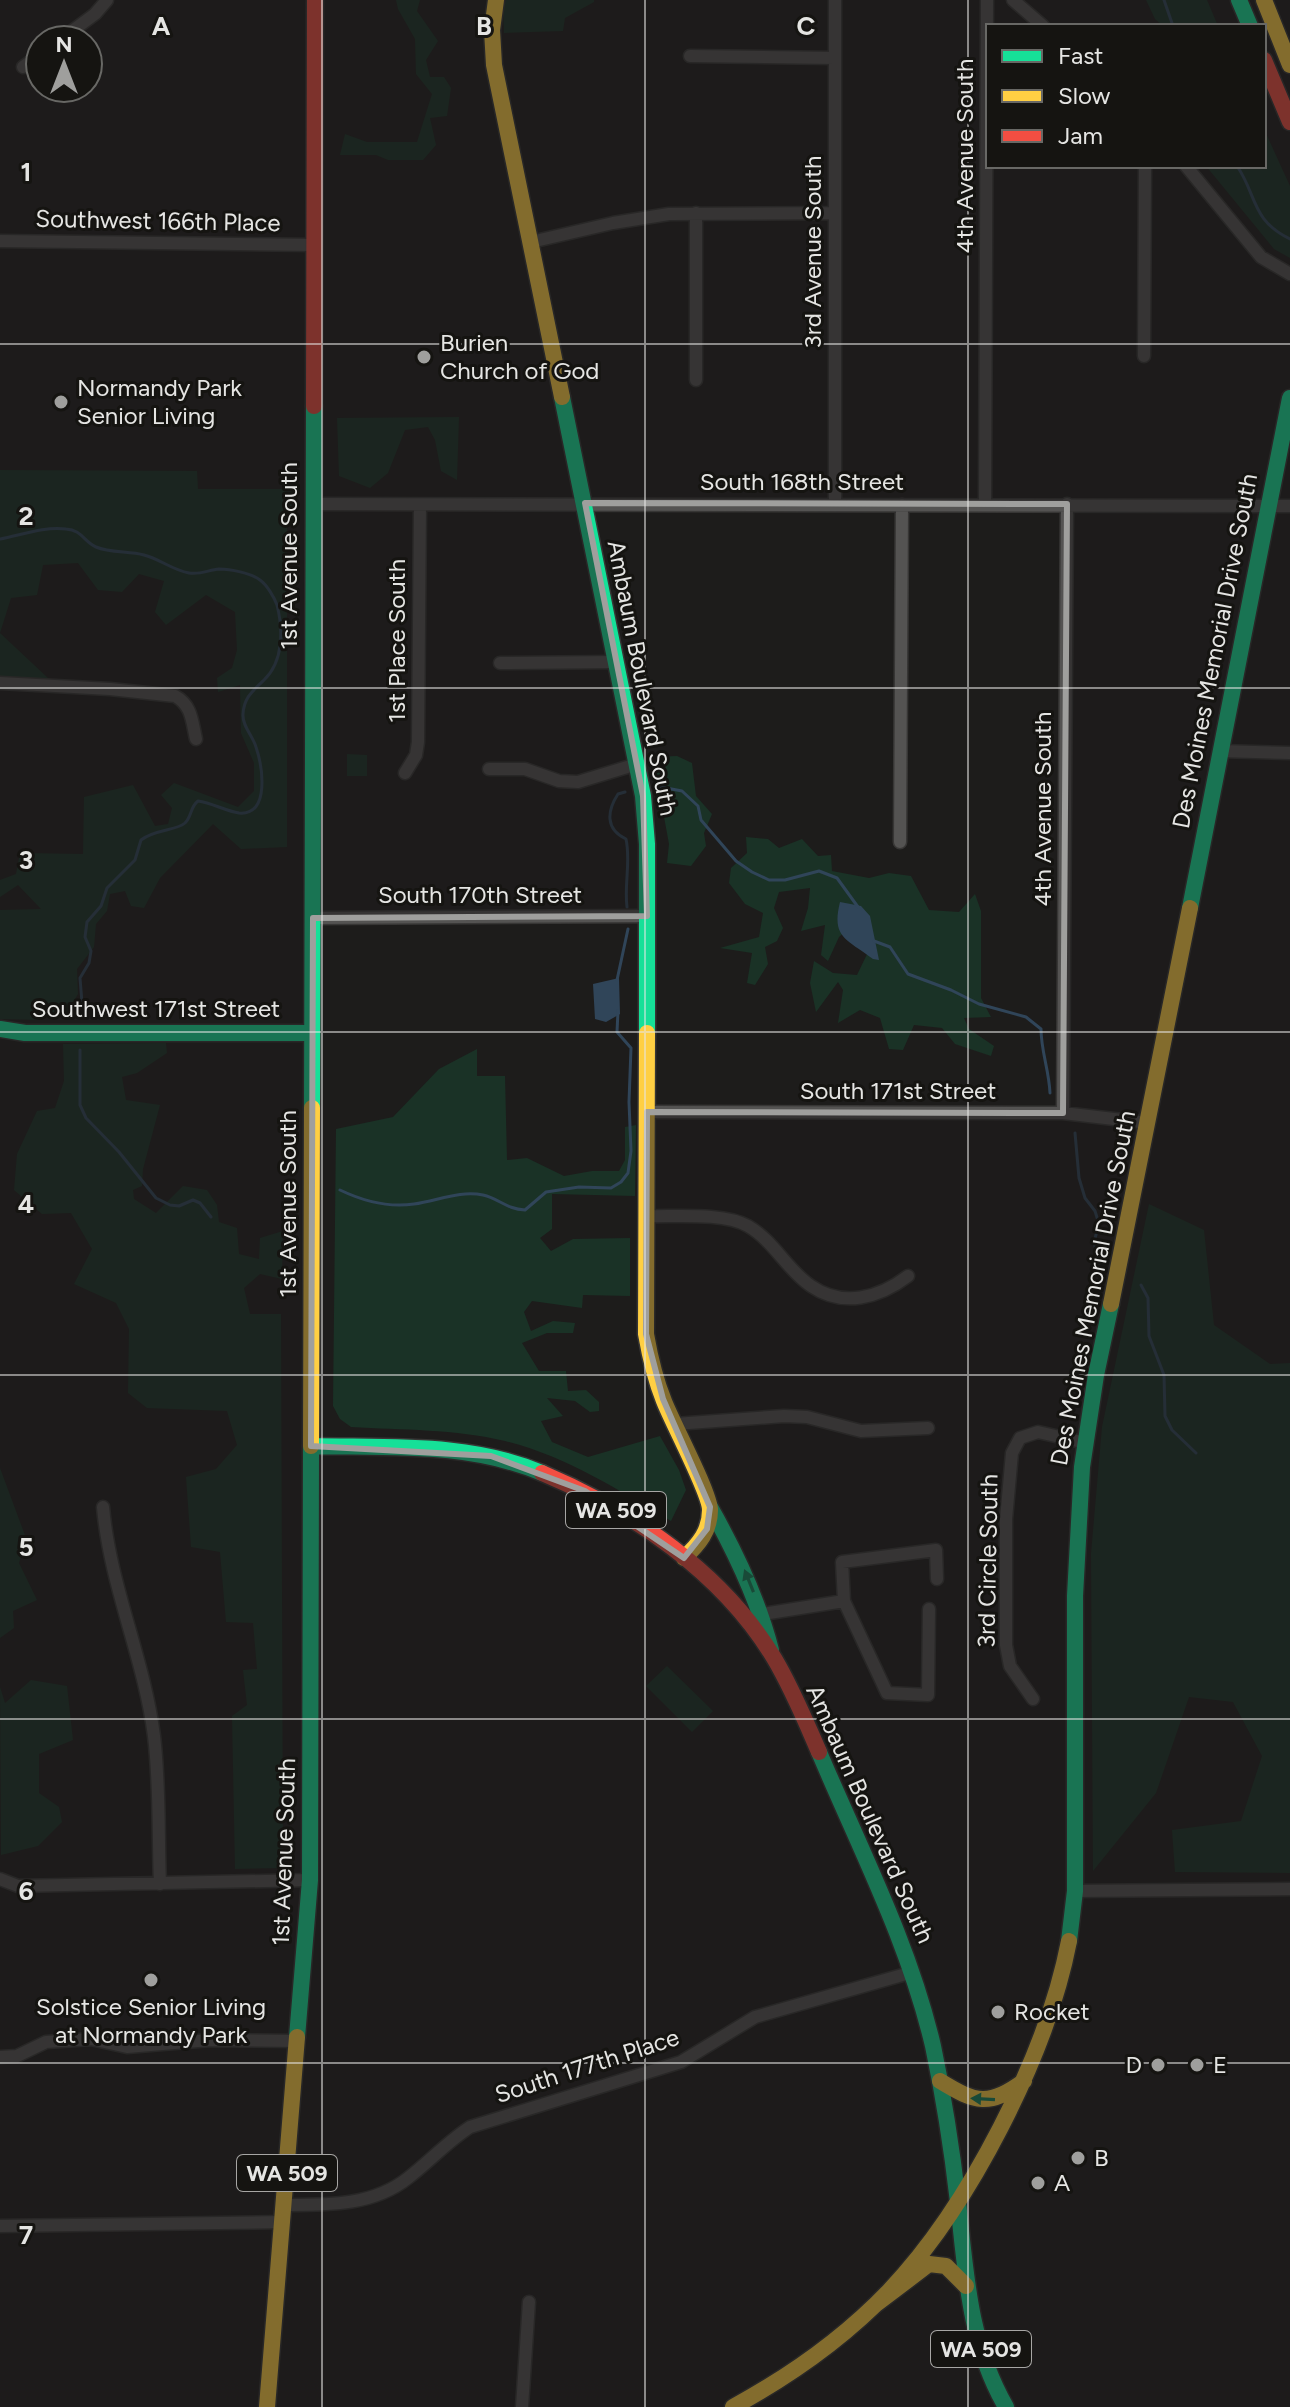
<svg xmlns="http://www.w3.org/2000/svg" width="1290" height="2407" viewBox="0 0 1290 2407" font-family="Figtree,sans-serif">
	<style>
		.green { fill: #1a3226 }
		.water { fill: #304559 }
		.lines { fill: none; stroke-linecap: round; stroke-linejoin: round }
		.stream { stroke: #304559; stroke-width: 3 }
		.street-casing { stroke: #373635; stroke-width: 15 }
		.fast-casing { stroke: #373635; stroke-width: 19 }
		.slow-casing { stroke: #373635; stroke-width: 19 }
		.jam-casing { stroke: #373635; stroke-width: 19 }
		.street { stroke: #545352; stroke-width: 12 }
		.fast { stroke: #16e098; stroke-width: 16 }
		.slow { stroke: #ffcf43; stroke-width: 16 }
		.jam { stroke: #f24e42; stroke-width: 16 }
		.oneway { fill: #16845b }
		.marked { fill: none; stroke: #9f9f9d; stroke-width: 6; stroke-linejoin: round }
		.grid { fill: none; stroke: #e5e5e3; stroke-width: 2; stroke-opacity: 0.55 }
		.poi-dot { fill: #9f9f9d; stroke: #151411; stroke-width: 3 }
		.labels { text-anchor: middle; stroke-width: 6; stroke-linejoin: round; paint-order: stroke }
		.shield { fill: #151411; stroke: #a7a6a4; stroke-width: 2 }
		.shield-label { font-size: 22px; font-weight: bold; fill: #e5e5e3 }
		.street-label { font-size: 24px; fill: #e5e5e3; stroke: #151411 }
		.poi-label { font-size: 24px; fill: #e5e5e3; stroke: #151411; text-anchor: start }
		.grid-label { font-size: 26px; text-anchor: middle; font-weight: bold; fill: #e5e5e3; stroke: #151411; stroke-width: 6; stroke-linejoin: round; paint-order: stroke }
	</style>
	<rect width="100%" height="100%" fill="#1d1c1b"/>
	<path class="green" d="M396,0H420L417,11L438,41L426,60L430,77H444L451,88L447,116L430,118L436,145L423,160H388L376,155H340L345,134L367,142H417L432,94L416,74L415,39L398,9Z
		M506,0H594V2L565,18L563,31L504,33L503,8Z
		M1146,0H1207L1218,26H1163L1155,19Z
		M1264,129L1290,186V258L1274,249L1206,166H1264Z
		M459,417L457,480L441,471L435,440L428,427L405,430L388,473L370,488L339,476L337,418Z
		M0,470L197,471L198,489H292L291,520H287V847L241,849L213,824L160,878L144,908L131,906L125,891L110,894L107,911L96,924L94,947L77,969L78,994L66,1014L42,1013L41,1020L0,1019V910L41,909L18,885L0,897V880L16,874L20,853L83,854L84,797L133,785L155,826L168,824L172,808L161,795L174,783L238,807L254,791V763L241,733L240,685L218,692L217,678L232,668L237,650L235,612L206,595L166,625L155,612L164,581L139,574L122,592L98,590L78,563L43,565L37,595L11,598L0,633L49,679L0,676Z
		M347,754L367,755V776H347Z
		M677,756L692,763L696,796L712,814L704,833L706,846L691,866L667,863L669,844L653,757Z
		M746,837L768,839L779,848L802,839L818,856L831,855L832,871L869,878L889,873L911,876L929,910L959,912L975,894L981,911V998L991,1017L964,1018L969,1029L994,1046L991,1056L955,1044L942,1028L914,1025L903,1050L889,1049L880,1018L860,1010L838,1023L843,990L838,982L816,1012L810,983L814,961L833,973L857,975L870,948L857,921L839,937L828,961L821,955L825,925L801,931L808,908L810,888L779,892L774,908L783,928L777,941L765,947L768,964L755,985L747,983L752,953L720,948L759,937L763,913L745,904L729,883L731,868L747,853Z
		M166,1043L167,1053L137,1073L122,1077L126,1100L160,1105L143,1169L142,1186L133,1190L134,1199L156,1213L183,1186L207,1190L217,1205L219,1222L237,1228L239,1254L259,1259L260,1238L283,1231L282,1279L260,1274L244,1288L250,1314H281L283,1868L235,1869L232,1716L247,1705L243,1670L257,1669L253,1623L226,1622L220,1552L191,1547L186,1477L216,1469L237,1445L227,1411L147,1408L128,1393L129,1329L116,1303L74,1284L92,1249L71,1213L42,1214L14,1190L17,1154L37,1111L55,1108L64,1081L63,1044Z
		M477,1049V1076H505L507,1160L527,1158L564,1176L592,1171H619L625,1160V1127L636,1125L635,1196L552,1194V1229L540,1238L551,1251L573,1239L630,1238V1296L583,1295L582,1308L532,1301L524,1312L531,1331L553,1321L575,1323L573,1333H547L522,1343L539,1371H566L568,1391L586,1390L599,1402V1411L590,1412L575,1401L547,1398L563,1416L541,1421L552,1442L588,1457L660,1436L679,1470L686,1490L671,1521C618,1490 566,1456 505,1441C455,1429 402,1430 351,1427L340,1419L333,1406L336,1129L393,1117L439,1069Z
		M1149,1204L1204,1230L1214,1325L1270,1364L1290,1363V1873L1175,1872L1172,1830L1241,1821L1262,1756L1233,1702L1189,1697L1156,1793L1093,1871L1091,1554L1102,1427Z
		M0,1468L26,1538L19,1563L37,1600L13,1611L14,1628L0,1638Z
		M667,1666L713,1711L692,1732L646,1686Z
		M31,1680L67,1686L73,1740L39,1754V1793L59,1807L62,1822L38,1846L1,1855L0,1687L5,1703Z"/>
	<path class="water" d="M840,902L861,906L870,916L879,960L873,959C847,939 831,938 840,902Z
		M619,978L620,1014L606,1022L595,1019L593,984Z"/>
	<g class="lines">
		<path class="stream" d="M1164,0L1173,26
			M1237,166C1257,195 1251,220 1290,239
			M0,539C21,535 45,526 66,529C82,530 84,542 96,547C110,553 129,551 144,555C160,559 172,570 189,573C199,575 209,570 219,569C230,569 251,573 260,580C267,585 274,597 277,605C283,629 284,661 264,680C253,691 244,697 243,714C242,726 253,736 256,747C262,765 271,816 239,813C226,811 212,803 198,801C190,807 192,816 185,823C176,831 155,829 141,840L135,860L107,888L101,906L87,922L85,937L91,951L89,963L80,978L82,1003
			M661,787L682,791L698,806L701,820L736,861L752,872L769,880H785L819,871L837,878L858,907
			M625,792L618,794C607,811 605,829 626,839C631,862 624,884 627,907
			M874,941L890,947L908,974L951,990L979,1004L1026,1017L1041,1029C1041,1051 1049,1070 1050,1093
			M617,980L628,929
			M80,1050V1105L86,1118L119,1152L156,1198L170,1205L179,1206L193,1200L200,1203L211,1217
			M1075,1133L1079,1178L1085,1198L1095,1211L1099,1224L1094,1242L1099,1264
			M340,1190C363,1201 388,1208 414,1204C437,1201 460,1190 483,1195C500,1199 506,1209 525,1210L546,1192L579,1187L611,1188L621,1182L628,1173L631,1151L629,1102L631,1048L617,1032L618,1011
			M1141,1285L1148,1298L1149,1336L1164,1375L1165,1416L1172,1430L1196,1453"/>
		<g class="street-casing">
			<path id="street" d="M835,0V504
				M1013,0L1043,26
				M60,40L95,14L107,0
				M690,56L835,58
				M23,67L40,55
				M1186,166L1261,257L1290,274
				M0,241L315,245
				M531,242L613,223L669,214L835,213
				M1144,356L1145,166
				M696,380V213
				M313,504L1290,506
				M985,504L987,0
				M500,663L616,662
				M0,683L110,689L175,696C192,705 192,722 196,739
				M1220,751L1290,753
				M489,769H525L559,781L578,782L637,764
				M405,773L416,755L418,742L420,505
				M900,842L902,505
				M313,918L647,916
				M647,1112L1063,1113L1148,1123
				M1063,1113L1067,504
				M645,1216C674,1217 723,1212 748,1226C774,1241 787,1270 811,1286C843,1308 879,1298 908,1276
				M675,1424L784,1416L807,1417L861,1431L928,1428
				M103,1507C110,1586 144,1658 154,1736C160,1784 158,1835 160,1884
				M844,1601L887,1693L928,1695L929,1609
				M763,1614L844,1601L842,1562L936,1550L937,1579
				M1033,1699L1010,1666L1006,1645V1519L1012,1453L1020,1438L1038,1432L1086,1443
				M0,1879L18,1886L310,1880
				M1075,1891L1290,1889
				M0,2057L17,2056L46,2042L91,2039L127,2047L210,2040L298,2041
				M284,2205C327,2205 373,2206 408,2178C430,2161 447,2142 470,2127L681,2062L755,2017L913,1972
				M0,2226L283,2222
				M522,2407L529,2302"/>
		</g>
		<g class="fast-casing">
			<path id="fast" d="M1239,0L1250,26
				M562,397L643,796L647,844V1033
				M1190,908L1290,398
				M0,1029L25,1033H312
				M312,1108L314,406
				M710,1507C736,1553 758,1599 771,1650
				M819,1752C860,1849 909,1943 933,2046C944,2098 952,2150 958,2202C966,2274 969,2343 1006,2407
				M1069,1941L1075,1891V1596L1082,1467L1096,1375L1111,1304
				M297,2037L310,1880L311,1446C389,1448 469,1442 542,1473"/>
		</g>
		<g class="slow-casing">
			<path id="slow" d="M496,0L492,30L494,65L562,397
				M1264,0L1290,65
				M647,1033L646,1334C650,1357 655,1379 664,1401C672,1422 710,1493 710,1510C710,1531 699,1544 684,1558
				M1111,1304L1190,908
				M311,1446L312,1108
				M940,2081C976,2103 989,2107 1024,2081
				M875,2305L929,2264L946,2266L966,2286
				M267,2407L297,2037
				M733,2407C790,2376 844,2338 889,2291C969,2207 1047,2055 1069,1941"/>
		</g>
		<g class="jam-casing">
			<path id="jam" d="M1264,60L1290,122
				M314,406L315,0
				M542,1473C632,1511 723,1573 774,1658C792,1688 805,1720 819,1752"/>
		</g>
		<use href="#street" class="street"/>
		<use href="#fast" class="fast"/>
		<use href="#slow" class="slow"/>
		<use href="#jam" class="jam"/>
	</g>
	<defs><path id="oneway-solid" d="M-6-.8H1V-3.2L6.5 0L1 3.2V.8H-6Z" transform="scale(2)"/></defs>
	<g class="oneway">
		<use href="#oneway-solid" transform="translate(749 1581) rotate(-112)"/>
		<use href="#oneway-solid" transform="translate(983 2099) rotate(-177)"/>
	</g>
	<path d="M0 0H1290V2407H0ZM585,503L1067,504L1063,1113L647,1112L646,1334L663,1399L710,1507L707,1529L684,1558L585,1491L491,1456L311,1446L313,918L647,916L643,796Z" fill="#1d1c1b" fill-opacity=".55" fill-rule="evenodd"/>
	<path class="marked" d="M585,503L1067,504L1063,1113L647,1112L646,1334L663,1399L710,1507L707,1529L684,1558L585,1491L491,1456L311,1446L313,918L647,916L643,796Z"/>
	<path class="grid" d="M322,0V2407M645,0V2407M968,0V2407M0,344H1290M0,688H1290M0,1032H1290M0,1375H1290M0,1719H1290M0,2063H1290"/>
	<g class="poi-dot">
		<circle cx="424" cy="357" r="8"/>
		<circle cx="61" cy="402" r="8"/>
		<circle cx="151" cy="1980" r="8"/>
		<circle cx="998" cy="2012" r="8"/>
		<circle cx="1158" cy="2065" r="8"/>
		<circle cx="1197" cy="2065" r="8"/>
		<circle cx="1078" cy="2158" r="8"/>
		<circle cx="1038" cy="2183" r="8"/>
	</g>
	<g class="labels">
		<g class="shield">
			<rect x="566" y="1492" width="100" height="36" rx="6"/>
			<rect x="237" y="2155" width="100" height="36" rx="6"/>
			<rect x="931" y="2331" width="100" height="36" rx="6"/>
		</g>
		<g class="shield-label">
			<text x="616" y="1518">WA 509</text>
			<text x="287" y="2181">WA 509</text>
			<text x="981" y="2357">WA 509</text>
		</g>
		<g class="street-label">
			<text transform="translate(965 156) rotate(-90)" y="8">4th Avenue South</text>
			<text transform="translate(158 221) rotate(1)" y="8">Southwest 166th Place</text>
			<text transform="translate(813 252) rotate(-90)" y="8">3rd Avenue South</text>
			<text x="802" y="490">South 168th Street</text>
			<text transform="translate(289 556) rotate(-90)" y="8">1st Avenue South</text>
			<text transform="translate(397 641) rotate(-90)" y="8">1st Place South</text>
			<text transform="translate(1215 651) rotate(-79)" y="8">Des Moines Memorial Drive South</text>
			<text transform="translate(642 678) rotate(79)" y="8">Ambaum Boulevard South</text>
			<text transform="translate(1043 809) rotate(-90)" y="8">4th Avenue South</text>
			<text x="480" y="903">South 170th Street</text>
			<text x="156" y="1017">Southwest 171st Street</text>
			<text x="898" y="1099">South 171st Street</text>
			<text transform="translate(288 1204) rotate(-90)" y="8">1st Avenue South</text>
			<text transform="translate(1093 1288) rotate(-79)" y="8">Des Moines Memorial Drive South</text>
			<text transform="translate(988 1561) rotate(-89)" y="8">3rd Circle South</text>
			<text transform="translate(870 1814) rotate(66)" y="8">Ambaum Boulevard South</text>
			<text transform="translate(284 1852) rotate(-88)" y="8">1st Avenue South</text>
			<text transform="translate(587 2066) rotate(-18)" y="8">South 177th Place</text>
		</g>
		<g class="poi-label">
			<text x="440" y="351">Burien<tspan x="440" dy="28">Church of God</tspan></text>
			<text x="77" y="396">Normandy Park<tspan x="77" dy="28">Senior Living</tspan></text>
			<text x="151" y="2015" text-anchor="middle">Solstice Senior Living<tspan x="151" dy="28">at Normandy Park</tspan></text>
			<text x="1014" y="2020">Rocket</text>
			<text x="1142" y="2073" text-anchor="end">D</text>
			<text x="1213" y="2073">E</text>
			<text x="1094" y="2166">B</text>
			<text x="1054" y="2191">A</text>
		</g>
	</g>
	<g class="grid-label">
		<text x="161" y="35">A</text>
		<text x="484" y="35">B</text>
		<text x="806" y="35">C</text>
		<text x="26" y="181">1</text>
		<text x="26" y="525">2</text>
		<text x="26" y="869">3</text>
		<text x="26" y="1213">4</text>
		<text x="26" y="1556">5</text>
		<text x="26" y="1900">6</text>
		<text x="26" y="2244">7</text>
	</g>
	<rect x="986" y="24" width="280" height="144" fill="#151411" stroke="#686865" stroke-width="2"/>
	<rect x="1002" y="50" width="40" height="12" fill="#16e098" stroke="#686865" stroke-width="2"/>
	<text x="1058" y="64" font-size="24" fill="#e5e5e3">Fast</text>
	<rect x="1002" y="90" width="40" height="12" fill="#ffcf43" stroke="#686865" stroke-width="2"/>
	<text x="1058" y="104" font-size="24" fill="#e5e5e3">Slow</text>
	<rect x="1002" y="130" width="40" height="12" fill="#f24e42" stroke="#686865" stroke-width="2"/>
	<text x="1058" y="144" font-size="24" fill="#e5e5e3">Jam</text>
	<g transform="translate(64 64)"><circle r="38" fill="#151411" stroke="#686865" stroke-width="2"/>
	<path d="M0-6L14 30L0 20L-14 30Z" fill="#9f9f9d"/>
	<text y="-12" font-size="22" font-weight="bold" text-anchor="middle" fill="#e5e5e3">N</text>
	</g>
</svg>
